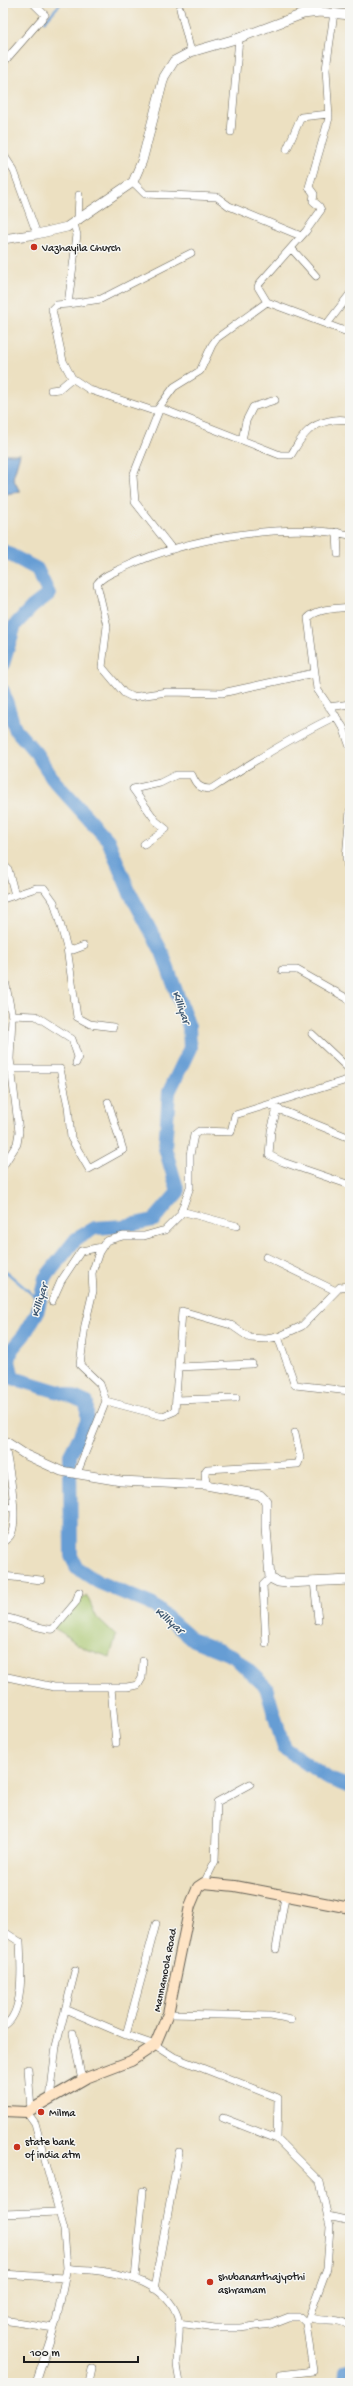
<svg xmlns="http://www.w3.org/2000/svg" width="353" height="2386" viewBox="0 0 353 2386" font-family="'Gochi Hand',sans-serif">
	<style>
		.green { fill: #a8c66d; stroke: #627144 }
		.water { fill: #669dd4; stroke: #415c78 }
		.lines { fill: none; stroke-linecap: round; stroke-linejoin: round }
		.stream { stroke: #669dd4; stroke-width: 2.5 }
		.river { stroke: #669dd4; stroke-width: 14 }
		.minor-casing { stroke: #656156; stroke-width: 8 }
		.tertiary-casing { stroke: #656156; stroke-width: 10 }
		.secondary-casing { stroke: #656156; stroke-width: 12 }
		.minor { stroke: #fff; stroke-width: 7 }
		.tertiary { stroke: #fff; stroke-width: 9 }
		.secondary { stroke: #fee4c5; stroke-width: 10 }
		.poi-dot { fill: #c8321e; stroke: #f6f6f2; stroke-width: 1.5 }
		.labels { text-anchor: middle; stroke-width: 3; stroke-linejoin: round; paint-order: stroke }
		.poi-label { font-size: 11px; fill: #1c1c1c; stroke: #f6f6f2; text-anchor: start }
		.street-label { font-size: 11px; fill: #1c1c1c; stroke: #f6f6f2 }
		.water-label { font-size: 12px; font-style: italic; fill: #3d566f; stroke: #f6f6f2 }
	</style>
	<rect width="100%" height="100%" fill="#f6f6f2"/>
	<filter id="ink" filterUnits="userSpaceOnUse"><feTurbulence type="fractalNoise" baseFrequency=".025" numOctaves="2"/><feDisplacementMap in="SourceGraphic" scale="8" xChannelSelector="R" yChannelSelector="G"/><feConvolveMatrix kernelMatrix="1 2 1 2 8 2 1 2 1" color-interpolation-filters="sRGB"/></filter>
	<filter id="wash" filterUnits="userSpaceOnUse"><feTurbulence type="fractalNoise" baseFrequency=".012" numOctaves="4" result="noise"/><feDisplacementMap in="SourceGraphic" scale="16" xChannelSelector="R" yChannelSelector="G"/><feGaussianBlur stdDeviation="0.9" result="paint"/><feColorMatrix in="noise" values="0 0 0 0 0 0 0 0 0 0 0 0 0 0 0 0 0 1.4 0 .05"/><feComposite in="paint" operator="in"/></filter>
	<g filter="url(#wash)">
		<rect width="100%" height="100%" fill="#ece0c1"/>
		<path class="green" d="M87,1596L97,1618L116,1636L110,1657C102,1654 94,1652 86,1649C73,1643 65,1633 52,1627L74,1603Z"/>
		<path class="water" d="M3,454H20L13,478L20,492L5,494L3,491Z"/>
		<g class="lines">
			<path class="stream" d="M45,21L61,3
				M3,500L7,491
				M3,1269L40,1301"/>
			<path class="river" d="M3,551L37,569L49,594L32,607L15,625L3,664
				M3,691L15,729L36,753L55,782L108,840L129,891L162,952L189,1027L190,1048L169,1092L165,1148L178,1192L154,1220L124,1226L95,1228L76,1239L45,1278L37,1313L24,1335L12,1349L9,1361L13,1378L69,1395L87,1403V1422L70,1455L71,1556L77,1568L98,1582L153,1605L193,1640L233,1656L266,1687L284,1748L329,1779L350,1787
				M345,2383L346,2371L350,2369"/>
		</g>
	</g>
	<g filter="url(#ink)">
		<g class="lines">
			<g class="minor-casing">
				<path id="minor" d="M180,9L191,52
					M3,63L45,15L33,3
					M231,132L239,38
					M287,149L301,117L329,114
					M3,154L14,171L37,234
					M133,182L145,194L217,197L229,206L301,236
					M78,221L79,195
					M74,224L77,235L68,304L56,305L52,309L63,361L72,378L90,390L151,410H157L174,387L200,371L212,345L217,338L267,302L258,287L259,284L306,231L321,210L319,206L313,201L314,194L309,187L329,118L326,69L334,13
					M291,248L316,276
					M267,302L350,333
					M68,304L101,299L191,253
					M327,324L350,294
					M51,390L59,389L72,378
					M242,440L246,421L253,407L275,400
					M337,532L338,554
					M172,549L135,502L133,476L160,408L280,455H291C296,447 301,437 308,431C317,422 338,417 350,421
					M350,607C337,609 317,608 308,618L317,689L343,727L350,747
					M314,673L222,693L167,692L132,697L124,693L102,667L107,626L97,584C103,575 115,572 125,567C187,538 283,522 350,535
					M329,707L350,704
					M350,811L346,858L350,878
					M144,844L166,829L156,821L133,789L160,783L176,775H192C196,785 200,789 211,789C252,762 292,737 336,716
					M3,864L8,869L15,895
					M3,899L36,888H44L54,902L67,948L73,950L84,946
					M67,948L77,1017L90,1024L113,1027
					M3,970L12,1017L10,1059L19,1132L17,1144L3,1166
					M282,970H297L350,1000
					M12,1015L36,1016L72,1039L78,1057L76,1063
					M312,1034L350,1070
					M3,1069H60L68,1106L71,1138L89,1169L123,1150L108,1102
					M273,1107L350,1138
					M277,1109L271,1131L269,1155L283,1162L350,1185
					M181,1211L237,1226
					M266,1257L336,1291
					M52,1301L61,1281L81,1251L102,1247
					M278,1337L302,1326L340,1287L350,1286
					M178,1367L252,1364
					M176,1400L236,1398
					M106,1401L100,1384L80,1365L85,1325L93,1291L92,1273L99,1252L106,1241L123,1236H144L165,1230L180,1215L190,1187V1155L194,1135L199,1131L231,1132L235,1115L350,1079
					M77,1473L106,1401L163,1416L175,1411L182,1311L231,1325L250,1338L266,1339L278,1337L295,1385L350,1391
					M206,1485L205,1472L207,1469L298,1464L300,1458L295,1433
					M3,1507L13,1508
					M3,1542C9,1538 12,1535 13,1528C17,1507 8,1463 4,1440
					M3,1576L41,1580
					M314,1581L318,1620
					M3,1617C16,1619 44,1631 53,1629L76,1602L79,1592
					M266,1643L263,1585L270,1578
					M3,1676L54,1687H127L138,1685L142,1678L143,1661
					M111,1688L116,1743
					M204,1883L215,1861L217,1802L250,1784
					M3,1931L20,1942C21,1963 25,2016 3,2026
					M276,1949L285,1897
					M65,2009L126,2035L155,2045L174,2057L278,2098L277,2139
					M168,2014L271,2016L291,2020
					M73,2033L82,2081
					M126,2035L156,1924
					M28,2069L31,2110
					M50,2099L56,2046L75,1971
					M27,2112L35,2123L64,2230L67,2268L56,2322L36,2383
					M223,2118L277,2139L320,2182L330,2227L327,2268L309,2317
					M3,2214L59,2212
					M328,2216L350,2221
					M67,2268C75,2270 83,2269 91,2270C122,2273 164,2282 177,2315C182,2328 177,2348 177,2362C177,2369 179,2376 180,2383
					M3,2274L64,2278
					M135,2279L143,2191
					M154,2289L179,2152
					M3,2320L54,2328
					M178,2323L215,2328H240L271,2324L289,2317H300L306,2323L309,2317C323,2324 334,2315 350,2326
					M280,2375L313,2371L306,2323
					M89,2383L92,2369"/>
			</g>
			<g class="tertiary-casing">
				<path id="tertiary" d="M3,239L37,234L67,227L133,182L142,161L164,77L174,61L191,52L239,38L303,14L320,12L350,15
					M3,1440L26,1455L61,1471L121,1481L206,1485L260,1495L266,1501V1528L270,1578L278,1582L287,1583L350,1580"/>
			</g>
			<g class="secondary-casing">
				<path id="secondary" d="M3,2111L27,2112L86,2078L131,2061L155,2045L168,2014L190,1906L198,1887L204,1883L235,1886L350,1908"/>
			</g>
			<use href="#minor" class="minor"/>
			<use href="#tertiary" class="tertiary"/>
			<use href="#secondary" class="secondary"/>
		</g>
	</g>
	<g class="poi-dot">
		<circle cx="34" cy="247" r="4"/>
		<circle cx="41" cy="2112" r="4"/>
		<circle cx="17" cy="2147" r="4"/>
		<circle cx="210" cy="2282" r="4"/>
	</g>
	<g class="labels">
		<g class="poi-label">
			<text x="42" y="251">Vazhayila Church</text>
			<text x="49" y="2116">Milma</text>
			<text x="25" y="2145">state bank<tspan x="25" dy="13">of india atm</tspan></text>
			<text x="218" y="2280">shubananthajyothi<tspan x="218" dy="13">ashramam</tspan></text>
		</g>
		<g class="street-label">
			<text transform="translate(164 1970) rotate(-79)" y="4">Mannamoola Road</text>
		</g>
		<g class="water-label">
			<text transform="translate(182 1007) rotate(70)" y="4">Killiyar</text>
			<text transform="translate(39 1300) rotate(-73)" y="4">Killiyar</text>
			<text transform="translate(170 1620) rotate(41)" y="4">Killiyar</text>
		</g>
	</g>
	<rect width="353" height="2386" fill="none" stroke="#f6f6f2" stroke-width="16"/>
	<path d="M24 2356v6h114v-6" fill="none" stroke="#1c1c1c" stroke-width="2"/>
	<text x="30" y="2356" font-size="12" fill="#1c1c1c" stroke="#f6f6f2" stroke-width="3" paint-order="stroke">100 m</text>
</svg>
